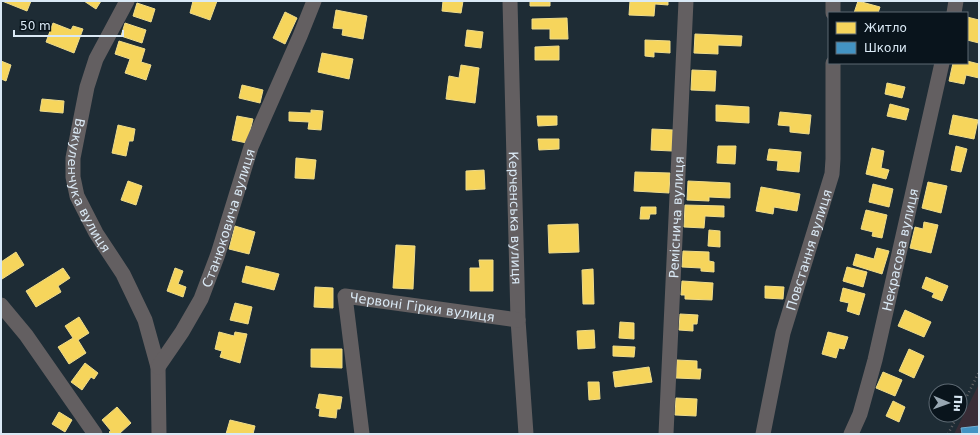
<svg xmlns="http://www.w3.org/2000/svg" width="980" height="435" viewBox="0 0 980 435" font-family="'DejaVu Sans',sans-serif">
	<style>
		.education { fill: #382c36 }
		.homes { fill: #f6d55c; stroke: #eedb8a }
		.schools { fill: #4393c3; stroke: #70add2 }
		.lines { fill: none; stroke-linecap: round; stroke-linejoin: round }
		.path { stroke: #626265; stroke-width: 2.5; stroke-dasharray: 1 3; stroke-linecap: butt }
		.minor { stroke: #635f61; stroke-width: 15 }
		.labels { text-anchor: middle; stroke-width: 4; stroke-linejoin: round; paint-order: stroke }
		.street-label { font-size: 13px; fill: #dae9f5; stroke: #09141c }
	</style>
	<rect width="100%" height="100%" fill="#1e2c35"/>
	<path class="education" d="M979,384V434H954Z"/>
	<path class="homes" d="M2,1H31L27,11Z
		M84,1H101L96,9Z
		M193,1H217L210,20L190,13Z
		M443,1H463L461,13L442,11Z
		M530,1H550V6H530Z
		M630,1H668V5L655,4L654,16L629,15Z
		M858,1L880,7L878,13H854Z
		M137,3L155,9L151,22L133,16Z
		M336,10L367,16L363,39L342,35L343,29L333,28Z
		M285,12L297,18L285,44L273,38Z
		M967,17L979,20V43L967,40Z
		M567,18L568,39H550V29H532V19Z
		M53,23L71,30L73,26L83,29L74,53L46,42Z
		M125,23L146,30L142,43L121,36Z
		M467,30L483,32L481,48L465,46Z
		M695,34L742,36L741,46L718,45V54L694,53Z
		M645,40L670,41V53L654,52V57L645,56Z
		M119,41L145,49L141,62L151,65L146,80L125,73L130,59L115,54Z
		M559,46V60H535V47Z
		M322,53L353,59L349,79L318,72Z
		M1,61L11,65L6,81L1,79Z
		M967,61L979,64V78L966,75L964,84L949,81L953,63H967Z
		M461,65L479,68L475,103L446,99L449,76L459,78Z
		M692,70L716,71L715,91L691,90Z
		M887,83L905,87L902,98L885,94Z
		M242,85L263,90L260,103L239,98Z
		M42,99L64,101L63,113L40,111Z
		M890,104L909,109L906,120L887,116Z
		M716,105L749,107V123L716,121Z
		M311,110L323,111L321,130L308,129L309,122L289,121V112L311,113Z
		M780,112L811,115L809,134L790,132V126L778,125Z
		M953,115L978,120L974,139L949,134Z
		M237,116L253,119L247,143L232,140Z
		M537,116H557V125L538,126Z
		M118,125L135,129L133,141H129L126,156L112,153Z
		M652,129L673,130L672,151L651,150Z
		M538,139H559V149L539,150Z
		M718,146H736L735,164L717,163Z
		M956,146L967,149L961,172L951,170Z
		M872,148L884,151L881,168L889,170L886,179L866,174Z
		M769,149L801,152L799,172L777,170L778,161L767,160Z
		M296,158L316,160L314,179L295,178Z
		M484,170L485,189L466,190V171Z
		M635,172L670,173L669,193L634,191Z
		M128,181L142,186L136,205L121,200Z
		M688,181L730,183V198L709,197V201L687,200Z
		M928,182L947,186L941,213L922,208Z
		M873,184L893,189L889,207L869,202Z
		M761,187L800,194L797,211L774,207L773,214L756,211Z
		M685,205L724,206V217L705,216L704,228L684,227Z
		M641,207H656V214H650L649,219H640Z
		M866,210L887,215L882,238L872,236L873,232L861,229Z
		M924,222L938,225L931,253L910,248L915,227L923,229Z
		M578,224L579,252L549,253L548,225Z
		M235,226L255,232L249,254L229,249Z
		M709,230L720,231V247L708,246Z
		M396,245L415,246L413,289L393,288Z
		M877,248L889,251L882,274L853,265L856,254L874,259Z
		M683,251L709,252V261L714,262V272L701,271V268L682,267Z
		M16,252L24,265L2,279L1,262Z
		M479,260H493V291H470V268H480Z
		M246,266L279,274L274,290L242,282Z
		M847,267L867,272L863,287L843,281Z
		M63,268L70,278L58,286L61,292L36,307L26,291Z
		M175,268L183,271L178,284L186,287L183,297L167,291Z
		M593,269L594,304H583L582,270Z
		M926,277L948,286L942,301L932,297L934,293L922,288Z
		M682,281L713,283L712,300L685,299V295H681Z
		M765,286L784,287L783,299L765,298Z
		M315,287L333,288V308L314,307Z
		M843,288L865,294L859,315L847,311L849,303L840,301Z
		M235,303L252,307L248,324L230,320Z
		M905,310L931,322L924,337L898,326Z
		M680,314L698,315L697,324H693V331L679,330Z
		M79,317L89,333L78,340L86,353L69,364L58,347L73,338L65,326Z
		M620,322L634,323V339L619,338Z
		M594,330L595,348L578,349L577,331Z
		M219,332L234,336L235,332L247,334L240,363L220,357L222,351L215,349Z
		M828,332L848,337L844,349L839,348L836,358L822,354Z
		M613,346L635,347L634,357L613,356Z
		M311,349H342V368L311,367Z
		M909,349L924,356L914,378L899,371Z
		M677,360L697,361V369H701L700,379L676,378Z
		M85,363L98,373L94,379L91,377L82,390L71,382Z
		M649,367L652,382L615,387L613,372Z
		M883,372L902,380L895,396L876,388Z
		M588,382H599L600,399L589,400Z
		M319,394L342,397L340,409H337L336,418L319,416L320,409L316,408Z
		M676,398L697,399L696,416L675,415Z
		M893,401L905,407L899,422L886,416Z
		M117,407L131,423L119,434H111L109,432L111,431L102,420Z
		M59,412L72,420L65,432L52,424Z
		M230,420L255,426L253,434H226Z"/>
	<path class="schools" d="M979,426V434H962L961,428Z"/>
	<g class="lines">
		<path class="path" d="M960,410L979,372
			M948,434L958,415"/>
		<g class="minor">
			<path id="s1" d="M127,1L96,59L87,87L73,158V177L77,196L96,233L123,274L145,320L158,367L159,434"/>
			<path id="s2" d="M510,1L518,320L526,434"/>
			<path d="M833,1V13"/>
			<path d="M954,13L956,1"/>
			<path d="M1,305L26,335L95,434"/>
			<path id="s3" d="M158,367L182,332L201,299L218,254L251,147L300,36L314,1"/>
			<path id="s4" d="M362,434L345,296L518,320"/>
			<path id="s5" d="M666,434L686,1"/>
			<path id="s6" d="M763,434L783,333L832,174L833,159V63"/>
			<path id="s7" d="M851,434L860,414L875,360L942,63"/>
		</g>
	</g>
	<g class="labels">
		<g class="street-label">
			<text dy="5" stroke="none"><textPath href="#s1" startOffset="198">Вакуленчука вулиця</textPath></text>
			<text dy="5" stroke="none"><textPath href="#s3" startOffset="166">Станюковича вулиця</textPath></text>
			<text dy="5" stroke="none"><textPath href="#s2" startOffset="217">Керченська вулиця</textPath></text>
			<text dy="5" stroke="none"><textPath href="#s5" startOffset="217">Реміснича вулиця</textPath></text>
			<text dy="5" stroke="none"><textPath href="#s7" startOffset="191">Некрасова вулиця</textPath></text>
			<text dy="5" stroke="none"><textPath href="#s6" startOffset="190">Повстання вулиця</textPath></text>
			<text dy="5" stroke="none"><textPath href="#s4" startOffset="217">Червоні Гірки вулиця</textPath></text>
		</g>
	</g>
	<rect width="980" height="435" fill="none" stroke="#dae9f5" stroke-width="4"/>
	<rect x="828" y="12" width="140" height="52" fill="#09141c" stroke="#5d6973"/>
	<rect x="836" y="22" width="20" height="12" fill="#f6d55c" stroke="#5d6973"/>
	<text x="864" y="32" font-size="12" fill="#dae9f5">Житло</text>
	<rect x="836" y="42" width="20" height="12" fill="#4393c3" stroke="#5d6973"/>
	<text x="864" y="52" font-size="12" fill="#dae9f5">Школи</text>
	<g transform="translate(948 403) rotate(92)"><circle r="19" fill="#09141c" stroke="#5d6973"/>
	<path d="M0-3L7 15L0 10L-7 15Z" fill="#98a7b2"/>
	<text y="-6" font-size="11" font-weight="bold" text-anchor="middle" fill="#dae9f5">Пн</text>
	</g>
	<path d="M14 30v6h109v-6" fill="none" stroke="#dae9f5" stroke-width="2"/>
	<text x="20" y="30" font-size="12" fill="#dae9f5" stroke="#09141c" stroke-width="3" paint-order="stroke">50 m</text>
</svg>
